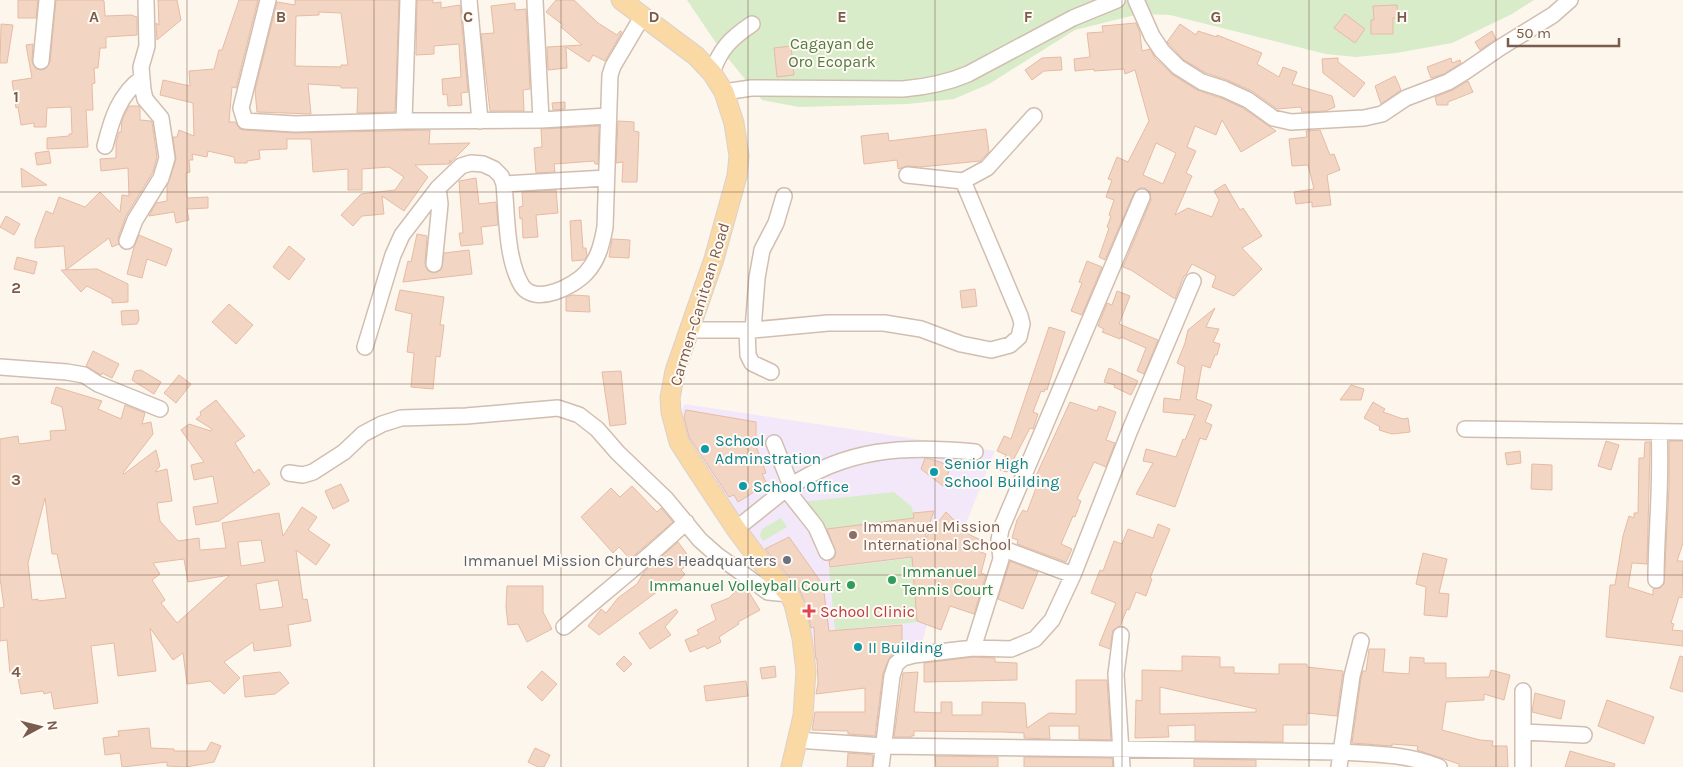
<svg xmlns="http://www.w3.org/2000/svg" width="1683" height="767" viewBox="0 0 1683 767" font-family="Karla,sans-serif">
	<style>
		.education { fill: #f3e8fa }
		.green { fill: #d8ecc9 }
		.building { fill: #f3d5c3; stroke: #e6bba3; fill-rule: evenodd }
		.lines { fill: none; stroke-linecap: round; stroke-linejoin: round }
		.minor-casing { stroke: #d1beb0; stroke-width: 18 }
		.major-casing { stroke: #dad1cd; stroke-width: 21 }
		.minor { stroke: #fff; stroke-width: 15 }
		.major { stroke: #fbd9a5; stroke-width: 19 }
		.grid { fill: none; stroke: #7a5c4d; stroke-width: 1; stroke-opacity: 0.55 }
		.culture-dot { fill: #0f9aa8; stroke: #fffaf3; stroke-width: 2 }
		.education-dot { fill: #8d6e63; stroke: #fffaf3; stroke-width: 2 }
		.worship-dot { fill: #6b7280; stroke: #fffaf3; stroke-width: 2 }
		.leisure-dot { fill: #2e9e5b; stroke: #fffaf3; stroke-width: 2 }
		.health-dot { fill: #e0444e; stroke: #fffaf3; stroke-width: 2 }
		.labels { text-anchor: middle; stroke-width: 4; stroke-linejoin: round; paint-order: stroke }
		.park-label { font-size: 16px; fill: #537a41; stroke: #fffaf3 }
		.street-label { font-size: 16px; fill: #7a5c4d; stroke: #fffaf3 }
		.culture-label { font-size: 16px; fill: #0d838f; stroke: #fffaf3; text-anchor: start }
		.education-label { font-size: 16px; fill: #785e54; stroke: #fffaf3; text-anchor: start }
		.worship-label { font-size: 16px; fill: #5b616d; stroke: #fffaf3; text-anchor: end }
		.leisure-label { font-size: 16px; fill: #27864d; stroke: #fffaf3; text-anchor: start }
		.health-label { font-size: 16px; fill: #be3a42; stroke: #fffaf3; text-anchor: start }
		.grid-label { font-size: 16px; text-anchor: middle; font-weight: bold; fill: #7a5c4d; stroke: #fffaf3; stroke-width: 4; stroke-linejoin: round; paint-order: stroke }
	</style>
	<rect width="100%" height="100%" fill="#fdf6ec"/>
	<path class="education" d="M684,404L995,451L929,616L921,648L808,666L787,592L693,461L679,421Z"/>
	<path class="green" d="M687,0H1534L1512,14L1452,43L1396,53L1356,57L1326,54L1170,15L1139,14L1075,30L989,84L954,99L908,104L799,107L762,100L718,46Z
		M894,492L912,507L914,518L811,531L801,502Z
		M781,518L787,527L763,541L760,536L762,529Z
		M912,558L918,622L835,630L829,568Z"/>
	<path class="building" d="M18,0H38L36,18H18Z
		M56,0H102L104,1L105,16L131,15L137,17V35L106,37V48H100L98,68H94L95,83L92,84L93,110H86L88,147L47,149V138L69,136V134H72L71,107L47,108L46,127H34V123L21,125L18,107L16,108L12,81L32,78L26,45L33,44L32,61L36,69L41,70L45,69L50,62Z
		M158,0H177L181,20L157,40L156,23L159,25Z
		M239,0H258L236,88L232,87L229,122H235L240,129L244,130L295,133L430,130L429,144L470,143L450,163V160L449,164L415,165L428,177L404,211L382,196L384,214L362,216L353,226L341,215L361,194L395,190L404,177L389,167L362,169V190H348V169L313,172L311,139H287V149L259,150L260,159L247,161V163H235L234,157L208,151L207,157L192,154L193,160H189L190,172L186,173L187,198L208,197V208L187,209L189,220L176,223L174,212L149,216L156,203L167,201V186L176,160L173,137H177L179,130L194,136L193,103L160,95L163,80L190,86L189,71L214,69L219,50H222Z
		M295,0H399L395,112L357,113L358,88H341V86L308,84L311,114L257,112L255,90L277,2L295,5ZM319,12L341,13L348,65H341V67L295,66L296,16L319,15Z
		M417,0H433V3L441,2V8L460,5L468,92L461,93L462,105L448,106L447,94L443,95L442,79L461,77L459,44L434,46V54L416,55Z
		M556,0H574L598,23L617,35L620,31L622,32L605,61L593,55L589,62L566,47L567,68L548,70L547,47L582,45L561,27L563,25L546,12Z
		M515,3V10L526,9L530,89L523,90L524,111H490L481,34L494,33L491,6Z
		M1397,5L1398,18H1393V34H1371V20H1374L1373,6Z
		M1345,14L1365,29L1355,43L1334,28Z
		M1136,23L1140,33L1142,51L1150,49L1155,58L1173,75L1197,90L1221,98L1243,108L1276,131L1241,152L1222,120L1216,135L1195,126L1187,147L1196,151L1186,173L1192,176L1175,215L1188,208L1212,217L1219,200L1214,191L1225,184L1240,210L1243,208L1262,236L1242,248L1262,269L1234,296L1212,287L1216,276L1192,264L1186,275L1184,276L1175,299L1131,270L1123,267L1151,200L1150,192L1145,188H1140L1134,193L1105,260L1099,257L1109,228L1107,227L1111,216L1109,215L1114,200L1106,197L1112,180L1108,179L1117,157L1128,162L1149,121L1135,70L1125,74L1124,69L1094,71V69L1075,71L1074,59L1090,57L1087,33L1103,32L1102,26ZM1156,143L1176,153L1163,184L1143,175Z
		M1,24L13,25L7,63H0Z
		M1180,24L1196,35L1198,31L1217,37V35L1262,53L1257,64L1279,77L1283,67L1297,72L1292,84L1332,96L1335,107L1326,111L1302,112L1301,107L1277,109L1252,91L1227,80L1206,73L1184,60L1167,42Z
		M1492,31L1496,39L1480,50L1475,42Z
		M791,46L794,75L777,77L774,48Z
		M1061,57L1062,70L1044,71L1032,80L1025,70L1042,58Z
		M1338,58V62L1365,83L1354,97L1323,73L1322,59Z
		M1451,58L1452,63L1460,60L1461,63L1444,74L1431,78L1427,67Z
		M1395,76L1401,90L1381,104L1375,86Z
		M1468,81L1473,92L1448,102V105H1437L1435,97L1453,90Z
		M565,102V109L553,110L552,103Z
		M129,106H139L140,108V120L151,121L152,122L157,157L153,172L126,216L118,238L119,244L112,247L109,238L66,270L64,246L35,248V240L46,211L53,214L59,197L85,207L100,192L120,212L122,195L129,196L128,168L101,171L100,159L116,158V142L119,132H121L122,120Z
		M618,121L634,122V131L639,132L637,182H622L623,162L616,163Z
		M599,126L598,164H595L594,161L554,164L555,172L536,173L534,148L542,147L541,129Z
		M986,129L989,152L980,161L921,167L908,166L898,169L897,160L864,164L861,136L888,133L889,141Z
		M1320,130L1330,155L1334,154L1340,170L1327,175L1331,205L1312,207V202L1296,204L1294,192L1314,189L1308,165L1292,166L1289,139L1307,137L1306,131Z
		M49,151L51,163L37,165L35,153Z
		M21,168L47,185L22,187Z
		M476,178L479,204L496,202L498,225L481,227L483,244L461,246L459,233H463L459,181Z
		M556,190L558,213L536,215L538,237L523,238L522,218L520,219L519,207L523,206L522,192Z
		M6,216L20,224L14,235L0,227Z
		M581,220L583,248H586L587,256L584,260L572,261L570,221Z
		M417,234L427,236L425,263L428,271L434,273L441,270L444,253L469,250L472,274L403,282L408,261L411,262Z
		M139,235L172,249L166,266L147,259L142,278L127,274L134,247Z
		M612,239L630,240L629,258L609,257Z
		M289,246L305,259L289,280L273,267Z
		M17,257L37,262L34,274L14,269Z
		M1087,261L1102,267L1082,315L1071,311L1082,283L1079,282Z
		M97,269L128,284V302L112,303V299L87,286L81,292L61,270Z
		M975,289L977,306L962,308L960,291Z
		M400,290L444,297L440,325H444L440,357L436,356L433,389L411,387L414,353L407,352L412,314L395,310Z
		M1117,291L1130,296L1119,324L1158,340L1144,374L1137,371L1146,348L1121,337L1120,339L1102,332L1104,329L1098,326L1107,303L1112,305Z
		M572,295L589,296L590,312L566,311V297Z
		M229,304L253,325L236,344L212,322Z
		M1215,308L1206,327L1219,329L1213,342L1220,344L1217,355H1215L1210,368L1202,365L1196,399L1212,405L1205,422L1212,425L1206,440L1200,438L1175,507L1136,494L1153,463L1143,461L1146,449L1176,457L1183,439L1185,440L1195,415L1163,412L1164,398L1180,400L1185,367L1177,363L1185,343L1188,330Z
		M138,310L139,320L137,324L122,325L121,311Z
		M1049,327L1065,332L1047,390L1045,389L1044,392L1041,391L1033,412L1038,414L1033,429L1030,428L1007,472L1000,470L1006,455L997,451L1004,436L1011,439Z
		M93,351L119,364L112,378L102,373L101,375L86,366Z
		M1109,368L1138,381L1131,395L1114,387L1115,385L1104,382Z
		M141,370L161,382L154,394L132,380L135,371Z
		M621,371L626,424L610,426L602,372Z
		M179,375L191,384L176,403L164,393Z
		M1351,385L1364,389L1361,400H1340Z
		M56,387L102,401L98,409L121,419L125,405L145,413L142,424L151,422L153,434L123,473L124,474L156,450L160,466L155,472L167,469L172,501L157,503L160,521L178,541L199,538L200,550L226,548L222,523L279,513L283,536L302,507L317,517L308,530L330,545L316,565L296,550L303,600L307,599L311,621L288,625L291,646L254,651L253,642L224,662L240,678L224,694L210,681L187,684L183,653L173,660L150,628L156,671L118,676L114,643L91,646L98,703L54,709L51,692L44,694L43,691L21,694L17,673L10,674L7,640L0,641V608L4,607L0,578V439L18,436L19,444L51,440L50,431L66,430L62,407L51,403ZM45,498L52,554H57L66,598L38,601V599L32,600L28,563ZM261,540L265,562L241,566L238,542ZM184,559L188,582L230,575L177,623L161,603L165,600L152,580L160,574L153,563ZM278,580L283,607L260,610L256,584Z
		M216,400L245,436L235,443L254,473L259,469L270,484L219,521L196,525L193,507L218,503L213,476L194,480L191,465L204,462L181,430L189,424L211,431L212,429L196,419L201,415L200,412Z
		M1070,402L1097,411L1099,406L1116,412L1106,440L1115,443L1106,467L1094,462L1077,499L1081,501L1075,517L1073,516L1061,544L1072,549L1066,562L1017,544L1018,540L1012,538L1017,520L1023,510L1027,512L1039,480L1035,478Z
		M1373,402L1385,409L1383,412L1403,419L1408,418L1410,432L1392,434L1379,430L1380,427L1364,418Z
		M686,410L756,422V446L766,473L762,474L767,484L738,502L734,495L729,497L689,437L684,417Z
		M1606,441L1619,445L1611,470L1598,466Z
		M1669,441H1683V543L1677,561H1683L1682,598L1679,597L1671,623L1674,624L1672,630L1683,631V646L1606,637L1610,585H1615L1623,536L1629,516L1634,518V513H1638L1639,458H1644L1645,442H1650V451L1647,564L1632,563L1628,587L1653,595V589L1660,588L1664,584L1669,488Z
		M1520,451L1521,463L1507,465L1505,453Z
		M925,458L931,459L951,466L943,486L921,469Z
		M1532,464L1552,465V490L1531,489Z
		M341,484L349,501L333,509L325,491Z
		M632,486L657,512L661,508L673,522L630,559L619,547L613,553L581,517L611,488L620,497Z
		M934,511L924,540L946,512L968,534L981,540L976,550L986,554L981,573L986,575L974,614L950,606L941,630L917,621L912,557L830,567L829,561L834,558L836,553L827,529L914,518L913,513Z
		M1158,524L1170,529L1150,578L1152,579L1146,596L1136,592L1129,610L1127,609L1120,626L1113,630L1110,649L1099,645L1116,603L1091,593L1100,570L1103,571L1114,541L1122,544L1128,529L1153,538Z
		M789,537L823,585L829,631L902,625V649L890,657L883,673L875,736L848,734V731L812,730L815,712H865V688L816,694L818,683L817,659H816L815,650L814,627L811,628L806,604L798,587L765,549Z
		M678,542L692,561L681,570L685,574L672,588L669,583L599,635L588,626L601,609L606,613L618,598L637,584L644,572Z
		M1423,553L1447,559L1439,593L1449,594L1447,617L1424,615L1426,587L1416,584Z
		M1010,561L1038,572L1023,609L998,599Z
		M742,585L747,589L760,610L738,622L739,624L719,637L721,642L707,649L705,646L690,652L685,640L699,634L697,630L716,620L711,605L729,598Z
		M507,586H543V612L552,629L527,642L518,624L508,625L506,607Z
		M676,609L678,612L665,627L671,635L650,649L639,633Z
		M1369,649H1385L1383,672L1409,674L1410,657L1424,658V663H1446V678L1489,677L1491,670L1510,675L1504,700L1484,694V700L1446,702L1442,730L1480,740L1493,741L1492,746H1507L1508,767H1459V764L1417,750L1418,746L1392,744V746L1352,743L1361,678L1363,671H1366Z
		M624,656L632,664L624,672L616,664Z
		M1182,656L1220,657V667H1234V673L1279,674V664H1307V667L1343,671L1337,716L1307,713V725H1283V742L1195,741V725L1168,726L1169,737L1135,738L1136,700L1142,701V670L1182,671ZM1160,687L1256,709V712L1160,714Z
		M1680,656L1683,657V692L1670,688Z
		M973,657L995,658V662L1017,663V680L924,682V663Z
		M775,666L776,677L762,679L760,668Z
		M542,671L557,684L542,701L527,687Z
		M280,672L289,683L275,694L245,697L243,676Z
		M918,672L914,712L941,713V702H952V715H982V702L1025,703L1027,728L1049,713L1076,714V680H1107L1111,740L1079,739V726H1049L1050,739L1024,738V733L1003,732L914,731V736L912,735V737H894L903,673Z
		M746,681L748,696L706,701L704,686Z
		M1535,693L1565,701L1561,719L1532,712Z
		M1607,700L1654,717L1644,744L1598,726Z
		M149,728L151,748L174,749V751H206L211,742L221,746L214,762L186,767L167,766V762L122,767L120,753L105,755L103,738L119,736L118,731Z
		M535,748L550,755L544,767H538L528,762Z
		M1570,751L1615,764L1614,767H1565Z
		M848,753L873,755L872,767H847Z
		M935,756L998,757V767H936Z
		M1024,757L1112,758L1113,767H1024Z
		M1194,759L1256,760V767H1194Z"/>
	<g class="lines">
		<g class="minor-casing">
			<path id="minor" d="M268,0L241,108L245,121L295,124L404,121L541,120L608,116
				M469,0L480,121
				M1136,0L1152,36L1162,51L1178,67L1202,82L1224,89L1248,100L1273,118L1291,122L1364,118L1382,114L1406,98L1448,82L1466,71L1501,47L1553,15L1570,0
				M535,1L541,120
				M41,61L47,0
				M712,73C720,49 731,38 752,24
				M724,92L751,88L903,89C926,87 947,83 968,74L1073,18L1117,0
				M404,121L408,0
				M105,146C112,118 119,95 142,78
				M963,181L987,168L1034,116
				M504,184L606,178
				M127,241L135,220L161,178L167,158L161,118L145,99L143,90L141,67L147,46L146,0
				M434,264L440,204L438,188
				M688,330H753L828,323H884L921,329L961,344L991,350L1010,345L1019,337L1022,324L1020,316L963,181L907,175
				M747,330L748,355L752,363L771,372
				M753,330L757,278L762,250L776,223L784,196
				M365,347L393,255L402,235L438,188L461,166L471,163L483,164L494,169L501,176L504,184C507,215 506,260 522,286C536,306 574,286 586,273C598,260 602,244 605,227L610,75L613,66L642,17
				M0,367L67,372L84,375L98,384L160,409
				M1465,429L1683,432
				M774,443L791,486
				M289,473L303,475L313,472L344,452L363,434L382,424L401,418L466,416L558,408L579,415L597,429L618,453L666,499L700,540L717,555L768,592L789,594
				M786,489C847,448 904,445 975,452
				M736,529L786,489L816,527L827,552
				M1001,548L1073,575
				M1656,580C1656,531 1662,482 1659,432
				M564,627C605,592 647,559 686,522
				M1121,635L1116,674L1122,767
				M973,648L1001,559L999,540L1001,529L1142,197
				M1523,691V767
				M1523,732L1584,735
				M797,740L883,746L1341,752C1375,754 1408,754 1439,767
				M881,767L892,676L896,664L903,658L914,655L973,648L1011,649L1035,639L1052,620L1073,575L1130,430L1193,281
				M1339,767L1352,676L1361,641"/>
		</g>
		<g class="major-casing">
			<path id="major" d="M621,0L696,56L712,73L724,92L734,123L739,156L737,176L714,259L675,371L670,398L671,412L679,442L691,461L736,529L757,557L789,594L794,604L802,638L806,671L803,716L791,767"/>
		</g>
		<use href="#minor" class="minor"/>
		<use href="#major" class="major"/>
	</g>
	<path class="grid" d="M187,0V767M374,0V767M561,0V767M748,0V767M935,0V767M1122,0V767M1309,0V767M1496,0V767M0,192H1683M0,384H1683M0,575H1683"/>
	<g class="culture-dot">
		<circle cx="705" cy="449" r="5"/>
		<circle cx="934" cy="472" r="5"/>
		<circle cx="743" cy="486" r="5"/>
		<circle cx="858" cy="647" r="5"/>
	</g>
	<circle class="education-dot" cx="853" cy="535" r="5"/>
	<circle class="worship-dot" cx="787" cy="560" r="5"/>
	<g class="leisure-dot">
		<circle cx="892" cy="580" r="5"/>
		<circle cx="851" cy="585" r="5"/>
	</g>
	<path class="health-dot" d="M806.5 603.5h5v5h5v5h-5v5h-5v-5h-5v-5h5z"/>
	<g class="labels">
		<g class="park-label">
			<text x="832" y="49">Cagayan de<tspan x="832" dy="18">Oro Ecopark</tspan></text>
		</g>
		<g class="street-label">
			<text transform="translate(699 304) rotate(-73)" y="6">Carmen-Canitoan Road</text>
		</g>
		<g class="culture-label">
			<text x="715" y="446">School<tspan x="715" dy="18">Adminstration</tspan></text>
			<text x="944" y="469">Senior High<tspan x="944" dy="18">School Building</tspan></text>
			<text x="753" y="492">School Office</text>
			<text x="868" y="653">II Building</text>
		</g>
		<g class="education-label">
			<text x="863" y="532">Immanuel Mission<tspan x="863" dy="18">International School</tspan></text>
		</g>
		<g class="worship-label">
			<text x="777" y="566">Immanuel Mission Churches Headquarters</text>
		</g>
		<g class="leisure-label">
			<text x="902" y="577">Immanuel<tspan x="902" dy="18">Tennis Court</tspan></text>
			<text x="841" y="591" text-anchor="end">Immanuel Volleyball Court</text>
		</g>
		<g class="health-label">
			<text x="820" y="617">School Clinic</text>
		</g>
	</g>
	<g class="grid-label">
		<text x="94" y="22">A</text>
		<text x="281" y="22">B</text>
		<text x="468" y="22">C</text>
		<text x="654" y="22">D</text>
		<text x="842" y="22">E</text>
		<text x="1028" y="22">F</text>
		<text x="1216" y="22">G</text>
		<text x="1402" y="22">H</text>
		<text x="16" y="102">1</text>
		<text x="16" y="293">2</text>
		<text x="16" y="485">3</text>
		<text x="16" y="677">4</text>
	</g>
	<g transform="translate(40 727) rotate(83)" stroke="#fffaf3" stroke-width="4" paint-order="stroke">
	<path d="M0-4L9 19L0 12L-9 19Z" fill="#7a5c4d"/>
	<text y="-8" font-size="14" font-weight="bold" text-anchor="middle" fill="#7a5c4d">N</text>
	</g>
	<path d="M1508 38v8h111v-8" fill="none" stroke="#7a5c4d" stroke-width="2.5"/>
	<text x="1516" y="38" font-size="15" fill="#7a5c4d" stroke="#fffaf3" stroke-width="4" paint-order="stroke">50 m</text>
</svg>
